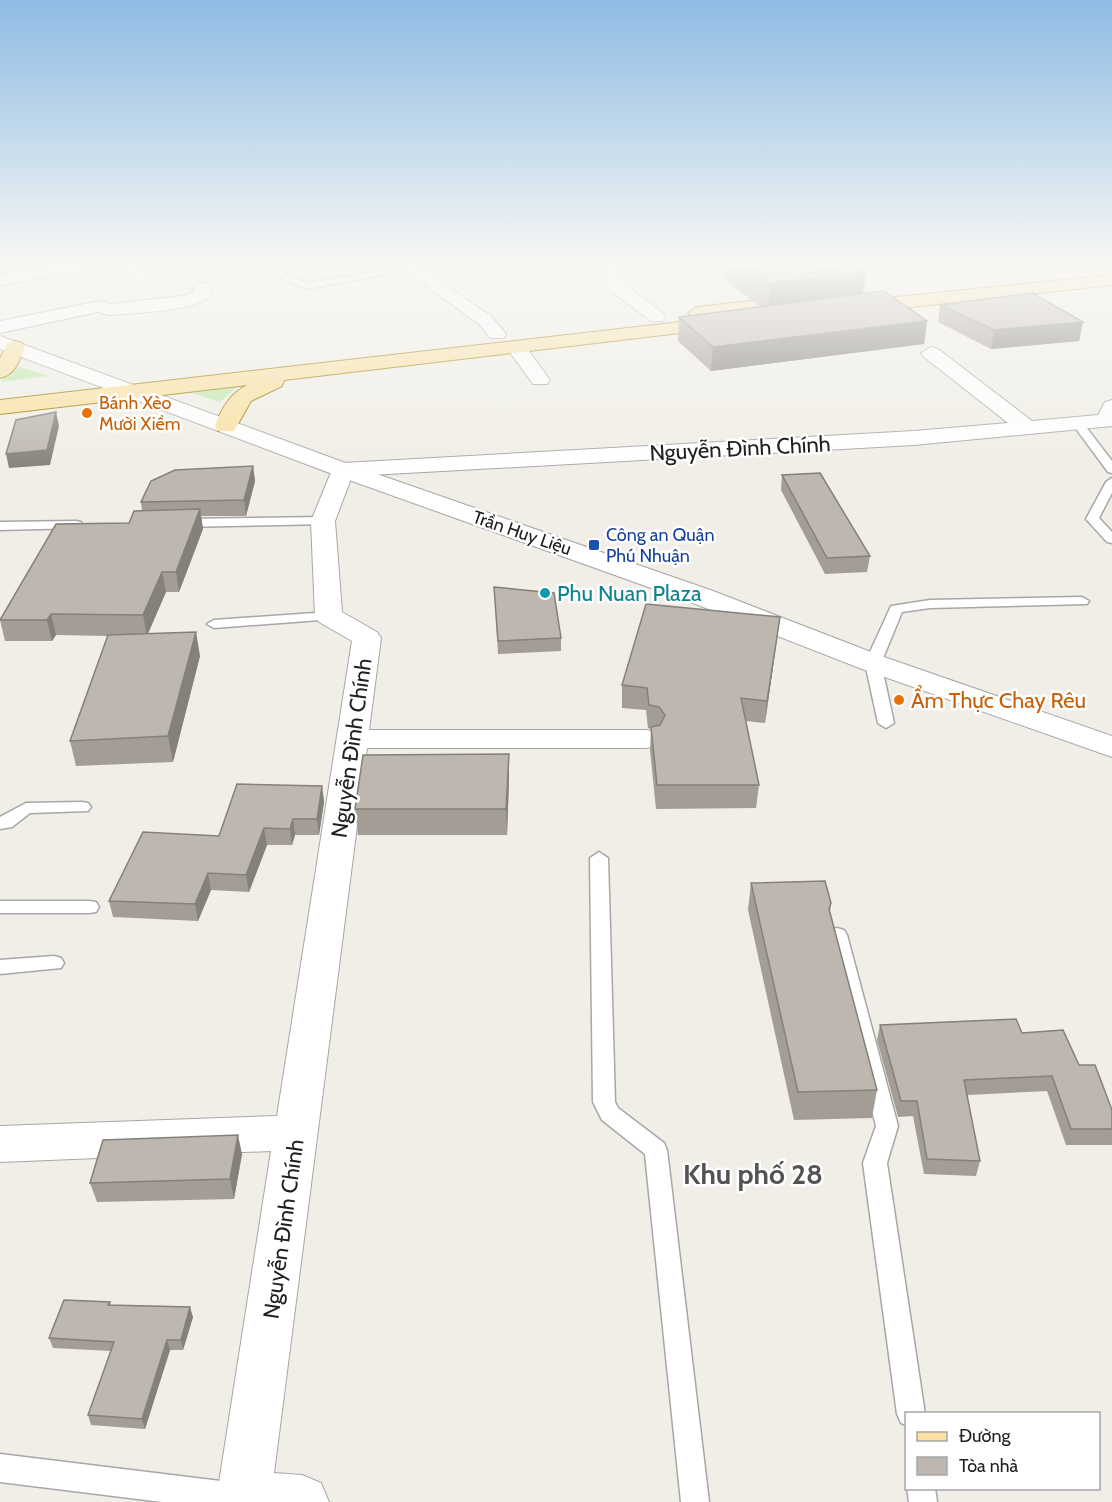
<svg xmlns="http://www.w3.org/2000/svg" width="1112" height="1502" viewBox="0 0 1112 1502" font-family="Cabin,sans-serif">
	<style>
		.grass { fill: #c2e9ad }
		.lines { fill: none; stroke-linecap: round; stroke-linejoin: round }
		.service-casing { stroke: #a7a7a7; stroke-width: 3 }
		.minor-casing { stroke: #a7a7a7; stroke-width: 2 }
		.tertiary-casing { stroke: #a7a7a7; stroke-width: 2 }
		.primary-casing { stroke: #997d03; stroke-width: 2 }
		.service { fill: #fff; fill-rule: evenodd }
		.minor { fill: #fff; fill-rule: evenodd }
		.tertiary { fill: #fff; fill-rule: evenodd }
		.primary { fill: #fae1a1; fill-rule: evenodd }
		.wall { fill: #a39d96 }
		.shaded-wall { fill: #84807a }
		.building { fill: #bdb7af; stroke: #84807a; stroke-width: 1.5 }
		.food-dot { fill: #e8710a; stroke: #fff; stroke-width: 2 }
		.transit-dot { fill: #1a4fb4; stroke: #fff; stroke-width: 2 }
		.culture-dot { fill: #0f9aa8; stroke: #fff; stroke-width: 2 }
		.labels { text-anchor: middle; stroke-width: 5; stroke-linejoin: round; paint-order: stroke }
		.far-food-label { font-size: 18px; fill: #c56008; stroke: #fff; text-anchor: start }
		.far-street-label { font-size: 18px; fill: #202020; stroke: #fff }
		.far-transit-label { font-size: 18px; fill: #164399; stroke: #fff; text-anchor: start }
		.street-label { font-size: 22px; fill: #202020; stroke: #fff }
		.culture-label { font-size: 22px; fill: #0d838f; stroke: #fff; text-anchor: start }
		.food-label { font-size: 22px; fill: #c56008; stroke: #fff; text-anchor: start }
		.near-neighbourhood-label { font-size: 28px; font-weight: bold; fill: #535353; stroke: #fff }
	</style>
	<rect width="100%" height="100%" fill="#f0eee6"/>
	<path class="grass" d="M19,367L49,376L0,382Z
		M238,386L220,402L189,392Z"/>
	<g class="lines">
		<g class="service-casing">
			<path id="service" d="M17,263H27L21,268L28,274V278H22L12,269V265Z
				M271,266L307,283L410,266L414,269L306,289L268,271L267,269Z
				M1074,422H1082L1112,461V473L1108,472L1074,426Z
				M1112,478V493L1099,518L1112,532V543L1107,542L1086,519L1106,482Z
				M323,517L329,521L328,524L180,527L174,523L180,519Z
				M76,521L81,522V528L0,530V522Z
				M1082,597L1089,601L1087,604L930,608L902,612L881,663L894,723L886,728L878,723L865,663L891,606L930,600Z
				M329,612L336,616L334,619L214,628L207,624L214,620Z
				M82,802L88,803L91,807L88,811L30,813L12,827L0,829V817L26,803Z
				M599,852L608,858L615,1102L618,1108L664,1143L667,1150L709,1502H681L645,1154L602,1120L593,1102L590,858Z
				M0,901H89L96,902L99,907L96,912L89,913H0Z
				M837,928L844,930L847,935L898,1126L887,1163L925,1414H906V1425L901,1423L897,1414L863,1163L876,1126L827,935L830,930Z
				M54,956L61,958L64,963L61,968L0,974V960Z
				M0,1454L237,1483L247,1487L251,1497L249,1502H162L0,1482Z
				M907,1488H935L937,1502H909Z"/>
		</g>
		<g class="minor-casing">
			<path id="minor" d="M72,263H108L100,268L0,285V275Z
				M117,263H135L154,280L146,285L140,284Z
				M394,263H413L491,316L506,334L504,338H490L479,324Z
				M604,263H620L621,282L663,313L666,317L663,321H651L607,288Z
				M201,283L207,284L212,294C198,312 132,313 109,315L98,312L0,333V321L100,301L111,304L183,296L194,292L195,284Z
				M516,341L523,343L547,376L550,380L547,384H533L506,347Z
				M931,347L938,349L1032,421L1098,415L1105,402L1112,400V426L914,445L352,476L335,521L342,612L377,632L381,638L369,730H646L657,732L662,739L657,746L646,748H367L274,1473L302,1475L321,1483L329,1502H216L271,1151L0,1162V1126L277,1116L352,641L319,622L315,616L311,521L332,470L335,465L343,463L914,431L1008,423L924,357L921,353Z"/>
		</g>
		<g class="tertiary-casing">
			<path id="tertiary" d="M0,336L351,465L713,591L884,657L1112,736V757L862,669L693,603L335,475L0,349Z"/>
		</g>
		<g class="primary-casing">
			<path id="primary" d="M1112,275V285L857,313L848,307L857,301Z
				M803,295L810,297L812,301L810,305L697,319L688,313L697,307Z
				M723,317L730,319L733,323L730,327L284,380L282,386L251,401L234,431H218L215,426C222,408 230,393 248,385L0,414V400Z
				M15,341L22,343L25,347C20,360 15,375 0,378V358L8,343Z"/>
		</g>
		<use href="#service" class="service"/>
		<use href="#minor" class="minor"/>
		<use href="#tertiary" class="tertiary"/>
		<use href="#primary" class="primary"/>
	</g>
	<path class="wall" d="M725,263H809L812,266V263H851L863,294L927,321L924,344L711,371L678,341L679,317L761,307L723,279Z
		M940,305L1083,322L1079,341L991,349L938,322Z
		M253,466L255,481L246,516H201L203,529L179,592H166L148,633L200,656L173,762L76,766L70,741L108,636L56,635L52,641H5L0,620L129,523L142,510L141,502Z
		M782,475L870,556L867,572L825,574L781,490Z
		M494,587L561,638V651L498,654Z
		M780,617L765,723L746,721L759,785L756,808L656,809L650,750L651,729L648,728L646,710L622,708V685Z
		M509,754V780L507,835H358L355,809Z
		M322,786L324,802L319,835H295L292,845H267L249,892L211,890L198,921L113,917L109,901L219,836Z
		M751,883L831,903L830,912L877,1090L872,1118L794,1120L748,910Z
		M880,1025L1022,1033L1079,1065L1112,1110V1145H1066L1047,1091L967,1095L980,1161L976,1176L924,1174L913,1116L898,1117L877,1040Z
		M242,1154L234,1199L97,1202L90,1183Z
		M110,1302L111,1305L193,1317L183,1350H170L145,1429L91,1425L88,1415L111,1351L53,1348L49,1338Z"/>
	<path class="shaded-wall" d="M866,273L862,301L832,304L835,276Z
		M835,276L832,304L768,311L770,283Z
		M927,321L924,344L711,371L713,347Z
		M1083,322L1079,341L991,349L994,330Z
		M56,412L59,426L50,465L9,468L6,454Z
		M253,466L255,481L246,516L244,500Z
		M200,509L203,529L179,592L176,572Z
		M162,572L166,592L147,636L143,615Z
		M51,614L56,635L52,641L47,620Z
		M780,617L777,639L765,723L767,701Z
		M196,632L200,656L173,762L168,736Z
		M509,754V780L507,835L506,809Z
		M322,786L324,802L319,835L317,819Z
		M293,819L295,835L292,845L290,829Z
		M264,828L267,845L249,892L246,875Z
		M208,873L211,890L198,921L195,904Z
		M238,1135L242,1154L234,1199L230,1179Z
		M190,1307L193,1317L183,1350L181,1340Z
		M167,1340L170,1350L145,1429L142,1419Z"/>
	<path class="building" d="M741,263H809L821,275L835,276L770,283Z
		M834,263H851L866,273L835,276L840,269Z
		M884,291L927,321L713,347L679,317Z
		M1032,293L1083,322L994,330L940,305Z
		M56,412L47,450L6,454L16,420Z
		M253,466L244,500L141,502L151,481L175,470Z
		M820,473L870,556L827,558L782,475Z
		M200,509L176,572H162L143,615L51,614L47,620H0L56,524L129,523L134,511Z
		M494,587L554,593L561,638L498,641Z
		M646,604L780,617L767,701L741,698L759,785H657L651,727L660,725L665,715L659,707L649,705L647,688L622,685Z
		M196,632L168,736L70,741L108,635Z
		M509,754L506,809H355L363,755Z
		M237,784L322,786L317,819H293L290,829L264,828L246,875L208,873L195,904L109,901L143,832L219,836Z
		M825,881L831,903L829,909L877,1090L798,1092L751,883Z
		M1016,1019L1022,1033L1063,1030L1079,1065H1095L1112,1110V1129H1071L1052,1076L964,1080L980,1161L927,1159L917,1101H901L880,1025Z
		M238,1135L230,1179L90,1183L103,1140Z
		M64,1300L110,1302L108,1305L190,1307L181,1340H167L142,1419L88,1415L114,1342L49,1338Z"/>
	<linearGradient id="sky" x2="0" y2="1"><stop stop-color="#8ebce4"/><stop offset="0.56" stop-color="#f8f7f4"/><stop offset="1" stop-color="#f8f7f4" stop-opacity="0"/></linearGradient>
	<rect width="1112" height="473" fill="url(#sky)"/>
	<g class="food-dot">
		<circle cx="87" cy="413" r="6"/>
		<circle cx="899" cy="700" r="6"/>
	</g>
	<rect class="transit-dot" x="588" y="539" width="12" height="12" rx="3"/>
	<circle class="culture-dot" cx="545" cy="593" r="6"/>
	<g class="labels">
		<g class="far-food-label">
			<text x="99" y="409">Bánh Xèo<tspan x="99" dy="21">Mười Xiềm</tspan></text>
		</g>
		<g class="far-street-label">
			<text transform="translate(522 533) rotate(19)" y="6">Trần Huy Liệu</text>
		</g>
		<g class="far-transit-label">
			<text x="606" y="541">Công an Quận<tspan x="606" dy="21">Phú Nhuận</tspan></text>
		</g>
		<g class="street-label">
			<text transform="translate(740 448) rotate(-3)" y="8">Nguyễn Đình Chính</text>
			<text transform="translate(351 748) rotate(-82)" y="8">Nguyễn Đình Chính</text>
			<text transform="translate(283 1229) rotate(-82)" y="8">Nguyễn Đình Chính</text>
		</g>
		<g class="culture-label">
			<text x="557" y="601">Phu Nuan Plaza</text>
		</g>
		<g class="food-label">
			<text x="911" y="708">Ẩm Thực Chay Rêu</text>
		</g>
		<g class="near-neighbourhood-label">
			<text x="753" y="1184">Khu phố 28</text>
		</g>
	</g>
	<rect x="905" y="1412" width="195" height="78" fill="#ffffff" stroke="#a6a6a6" stroke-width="1.5"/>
	<rect x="917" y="1432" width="30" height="9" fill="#fae1a1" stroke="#a6a6a6" stroke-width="1.5"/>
	<text x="959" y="1442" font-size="18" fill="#202020">Đường</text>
	<rect x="917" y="1457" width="30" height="18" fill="#bdb7af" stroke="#a6a6a6" stroke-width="1.5"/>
	<text x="959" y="1472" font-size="18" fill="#202020">Tòa nhà</text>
</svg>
